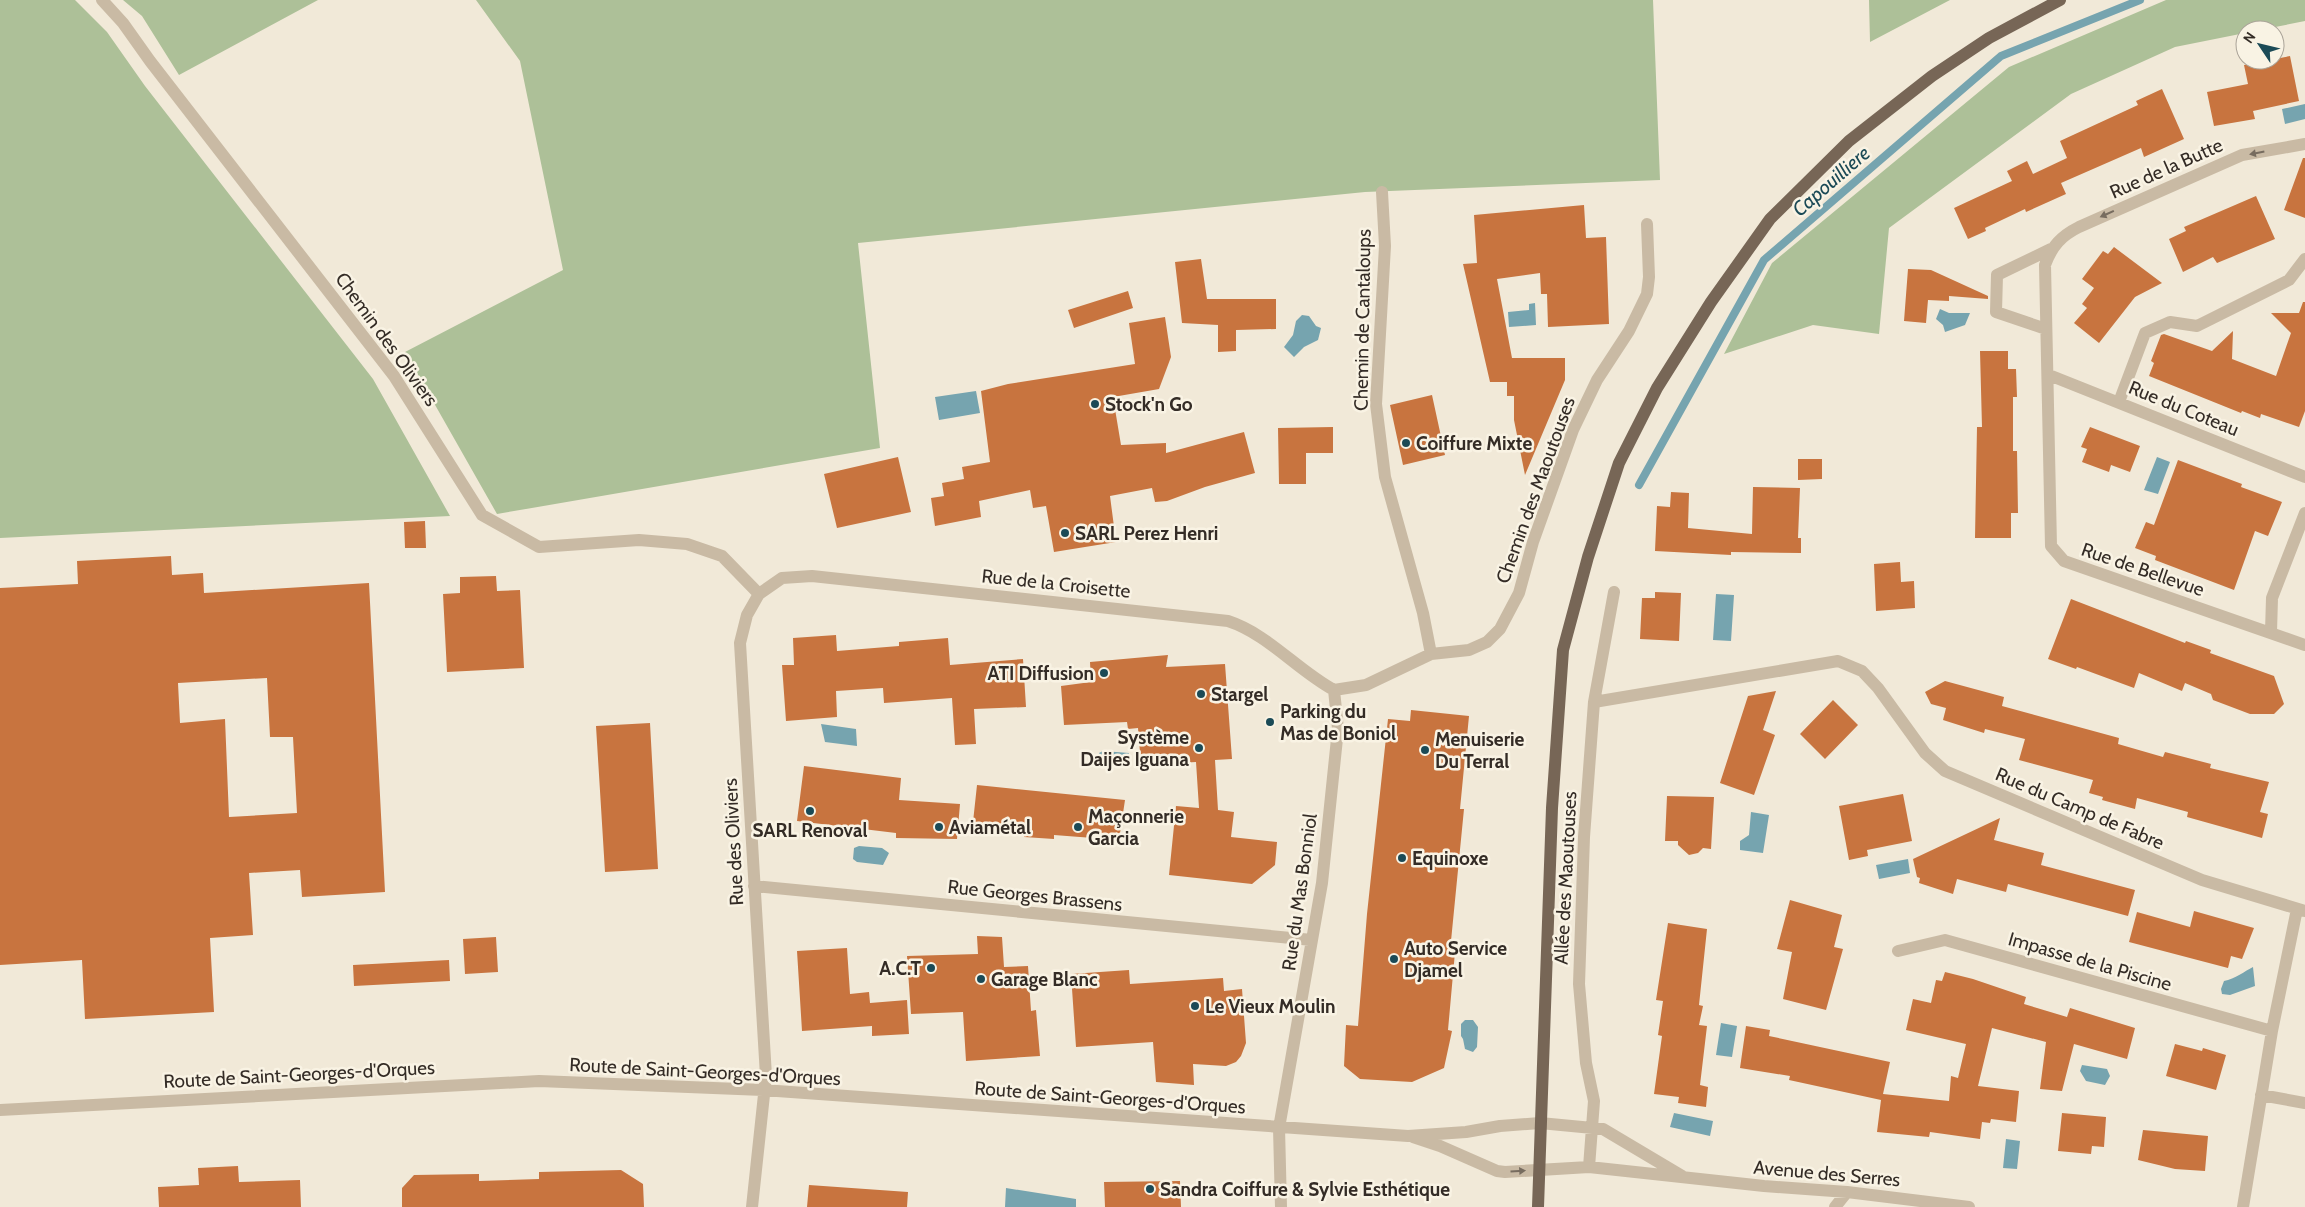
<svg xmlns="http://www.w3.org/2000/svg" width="2305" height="1207" viewBox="0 0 2305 1207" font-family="Cabin,sans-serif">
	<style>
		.green { fill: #adc098 }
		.water { fill: #76a4af }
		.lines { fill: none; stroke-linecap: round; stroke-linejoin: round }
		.stream { stroke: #76a4af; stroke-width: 8 }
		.building { fill: #c8743f; fill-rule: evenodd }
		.minor { stroke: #c9baa4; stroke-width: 12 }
		.major { stroke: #776656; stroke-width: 12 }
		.oneway { fill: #776c5f }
		.poi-dot { fill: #1b4a56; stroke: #f9f3e4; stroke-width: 2 }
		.labels { text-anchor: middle; stroke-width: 5; stroke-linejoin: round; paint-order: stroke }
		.street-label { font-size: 19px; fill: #342c26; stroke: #f9f3e4 }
		.poi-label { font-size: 19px; font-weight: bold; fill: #342c26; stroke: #f9f3e4; text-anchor: start }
		.water-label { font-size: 20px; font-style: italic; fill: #1b4a56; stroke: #f9f3e4 }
	</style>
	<rect width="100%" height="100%" fill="#f1e9d8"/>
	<path class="green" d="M0,0H75L107,32L145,86L373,379L450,516L0,538Z
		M123,0H318L179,75L142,16Z
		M476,0H1653L1660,180L1365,192L858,243L880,448L497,514L405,352L563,270L520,61Z
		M1869,0H1950L1870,42Z
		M2166,0H2305V21L2260,30H2245V33L2175,47L2071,94L1889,228L1879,334L1813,325L1724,354L1772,263L2009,67Z"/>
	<path class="water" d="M2305,104V119L2285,124L2282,109Z
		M1535,303L1536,325L1509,327L1508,312L1529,310V304Z
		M1940,309L1949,313H1970L1965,325L1945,332L1943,325L1936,319Z
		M1302,315L1309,316L1316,326L1321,328L1318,340L1304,347L1294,357L1284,347L1293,335L1296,321Z
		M976,391L980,413L939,420L935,397Z
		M2157,457L2170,462L2158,494L2144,490Z
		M1716,594L1734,595L1731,641L1713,640Z
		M821,724L856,729L857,746L825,742Z
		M1103,751L1129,753L1127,766L1102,763L1098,759L1099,753Z
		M1751,812L1769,815L1763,853L1740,850V841L1749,835Z
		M859,846L882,848L889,853L883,865L857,862L853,859L854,848Z
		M1908,859L1910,873L1879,879L1876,865Z
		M2253,967L2255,986L2230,995L2222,994L2221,989L2224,981C2235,979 2245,971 2253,967Z
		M1465,1020H1473L1478,1027L1477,1047L1473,1052L1465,1049L1463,1039L1461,1036V1024Z
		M1721,1023L1737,1026L1732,1057L1716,1055Z
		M2082,1065L2107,1069L2110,1076L2105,1085L2086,1081L2080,1071Z
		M1674,1113L1713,1121L1710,1136L1670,1127Z
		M2006,1139L2020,1141L2017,1169L2003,1168Z
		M1006,1188L1076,1199V1207H1005Z"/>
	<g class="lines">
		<path class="stream" d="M1639,485L1764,260L2001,56L2140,0"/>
	</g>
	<path class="building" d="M2290,56L2299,101L2253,111L2255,119L2214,126L2207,92L2248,84L2244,65Z
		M2162,89L2184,139L2144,157L2141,148L2061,183L2066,194L2026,212L2025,209L1985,228L1986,231L1968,239L1954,208L2012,181L2007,171L2027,161L2033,174L2067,158L2060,141L2138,105L2136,101Z
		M2303,158H2305V218L2284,210Z
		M2256,196L2275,239L2217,263L2213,257L2183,272L2169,239L2186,231L2184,227Z
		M1584,205L1586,238L1606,237L1609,324L1548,327L1547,294H1541L1540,273L1497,279L1512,358H1565V380L1525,475L1514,420V396H1507V382H1490L1463,264L1477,263L1474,215Z
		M2114,247L2162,283L2135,297L2099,343L2074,323L2087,308L2082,304L2094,288L2082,279L2103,251L2108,254Z
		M1201,259L1207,299H1276V329L1236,330V351L1218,352V325L1182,323L1175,262Z
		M1908,269L1931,270L1988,296V299L1949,296V301L1928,300L1926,323L1904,321Z
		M1128,291L1133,308L1074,328L1068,310Z
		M2303,302H2305V411L2299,427L2261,414L2260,418L2242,411L2241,413L2149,376L2154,363L2151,361L2161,335L2164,334L2212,351L2233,331L2232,359L2276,376L2291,333L2271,313H2299Z
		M1165,317L1171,357L1159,389L1113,397L1121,445L1166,443V453L1244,432L1255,473L1205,487L1167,501L1155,502L1152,488L1110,496L1116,542L1054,552L1046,506L1033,508L1030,490L979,501L981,517L935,526L931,498L944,496L942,483L964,479L962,467L990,462L981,391L1008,384L1135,364L1129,323Z
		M1980,351H2008V369H2016L2017,397H2013V451H2017L2018,513H2011V538H1975L1977,427H1982Z
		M1432,395L1445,455L1403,465L1390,405Z
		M1333,427V453H1306V484H1279L1278,428Z
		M2090,427L2140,446L2130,472L2111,465L2109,472L2082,462L2087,449L2081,447Z
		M898,457L911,512L837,528L824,474Z
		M1798,459H1822V479L1798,480Z
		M2178,460L2242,484L2241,487L2282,502L2268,536L2255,531L2234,590L2155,560L2156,556L2135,548L2146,522L2154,525Z
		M1753,487L1800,488L1798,538H1801V553L1731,552V555L1655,551L1657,506L1670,507L1671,492L1689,493L1688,528L1752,534Z
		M425,521L426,548H405L404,522Z
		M171,556L172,575L203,573L204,593L369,583L385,892L302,897L300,870L249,873L253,935L210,938L214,1012L85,1019L82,960L0,965V588L78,584L77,561ZM267,678L270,737H293L297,813L229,817L225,719L180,723L178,683Z
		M1900,562L1901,582L1914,581L1915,608L1876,611L1874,564Z
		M496,576L497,591L520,590L524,668L447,672L443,594L460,593V577Z
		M1655,592L1681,593L1679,641L1640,639L1642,598H1655Z
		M2071,599L2185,643L2186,641L2211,650L2210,653L2274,676L2284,704L2274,714H2250L2213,700L2211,694L2185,683L2182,691L2139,673L2134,688L2077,667L2076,669L2048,659Z
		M836,635L837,651L899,646V642L948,638L950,665L1023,659L1026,707L974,709L976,744L955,745L952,698L884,703L883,688L836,691L837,717L786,721L782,665H794L793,638Z
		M1168,655L1166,667L1225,664L1232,759L1215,760L1218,810L1234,812L1231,837L1277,842L1275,865L1252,884L1169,875L1176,806L1199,808L1196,762L1141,765L1138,728L1128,729L1127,722L1064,725L1061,686L1091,682L1090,662Z
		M1945,681L2004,697L2002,706L2119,738L2118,744L2163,757L2165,752L2211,764L2210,768L2269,782L2260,812L2268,814L2262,838L2187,817L2188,812L2137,798L2135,809L2102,800L2103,797L2089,793L2093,780L2019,760L2025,739L1985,729L1984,733L1943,720L1946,708L1931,704L1925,692Z
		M1776,691L1763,730L1775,735L1754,795L1720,783L1748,696Z
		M1833,700L1858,725L1825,759L1800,734Z
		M1411,710L1469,716L1460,809H1464L1451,941H1456L1448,1030L1452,1031L1444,1068L1412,1082L1360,1079L1344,1066L1346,1025L1358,1026L1367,914L1388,719L1410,721Z
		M650,723L658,869L605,872L596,726Z
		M804,766L901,778L899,800L960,804L957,839L896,838V833L797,821Z
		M977,785L1125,800L1119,840L1054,835V839L1024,837L1025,826L973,822Z
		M1903,794L1912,841L1867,850L1868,856L1849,860L1839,806Z
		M1667,796L1714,797L1711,849L1703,848L1698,853L1689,855L1678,845V841H1665Z
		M2000,818L1994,840L2044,853L2041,865L2135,890L2128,916L2008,884L2006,892L1957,879L1953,894L1919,883L1920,878L1917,877L1913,859Z
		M1790,900L1842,915L1834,947L1843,949L1826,1010L1783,999L1792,952L1777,949Z
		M2194,911L2254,928L2242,959L2231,956L2228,968L2129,942L2137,912L2190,927Z
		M1668,923L1707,929L1699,1005L1703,1006L1699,1025L1707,1026L1700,1085L1708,1087L1706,1107L1678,1103L1679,1097L1654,1094L1662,1036L1658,1035L1663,1001L1656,1000Z
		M977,936L1002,937L1004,967L1028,966L1031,1011L1036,1010L1040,1056L966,1061L963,1012L911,1014L907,956L978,954Z
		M496,937L498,972L465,974L463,939Z
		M847,948L850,994L869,992L870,1003L907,1000L909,1034L872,1036V1026L802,1031L797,951Z
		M449,960L450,981L354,986L353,965Z
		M1129,970L1130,984L1223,978L1224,991L1242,989L1246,1043L1241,1056L1236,1062L1226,1066L1193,1064L1194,1085L1156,1082L1153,1042L1076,1047L1071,974Z
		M1945,972L1973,979L2026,997L2024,1004L2067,1017L2070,1008L2135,1028L2127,1059L2074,1044L2062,1091L2040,1089L2046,1042L1992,1028L1978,1086L2019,1091L2016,1122L1991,1119L1990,1123L1982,1122L1980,1139L1930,1132L1929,1137L1877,1132L1881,1100L1789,1080L1790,1076L1740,1068L1746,1026L1770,1030L1769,1036L1890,1062L1883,1094L1949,1101L1951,1076L1958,1078L1966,1044L1906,1030L1913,999L1931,1003L1936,980L1942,981Z
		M2175,1044L2202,1051L2203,1048L2226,1055L2216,1090L2166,1076Z
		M2062,1113L2106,1117L2104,1147L2092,1146L2091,1154L2058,1151Z
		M2143,1130L2208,1136L2205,1171L2175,1169L2138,1160Z
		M238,1166L239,1182L300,1180L301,1207H159L158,1187L199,1185L198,1168Z
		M621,1170L643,1184L644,1207H402V1188L414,1175L479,1174V1181L539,1179V1172Z
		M1180,1181L1181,1207H1105L1104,1182Z
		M809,1185L908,1192L907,1207H807Z"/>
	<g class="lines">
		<path class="minor" d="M102,0L123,23L150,61L394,376L482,515L539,547L639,540L687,544L722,556L759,594
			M2305,144L2242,155L2079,227C2061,236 2052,246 2045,265L2051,546L2064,561L2305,645
			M1382,192L1385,246L1376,404L1385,477L1423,613L1431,654
			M2046,329L1996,312L1997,275L2051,249
			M2049,375L2305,477
			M2119,402L2145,333L2170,322L2197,326L2289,280L2305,259
			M2271,632L2272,598L2305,513
			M1334,690L1366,685L1431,654L1469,650L1487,642L1500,629L1519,593L1533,542L1573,430L1597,380L1629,331L1647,294L1649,277L1647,224
			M1594,702L1838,661L1862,671L1878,688L1925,753L1945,771L2202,880L2305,911
			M754,886L1312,940
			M1898,951L1945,940L2272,1031
			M2261,1095L2305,1103
			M0,1110L539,1081L763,1090L1408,1136L1466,1132L1500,1126L1540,1123L1603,1129L1682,1176
			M1413,1137L1440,1146L1497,1171L1505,1172L1589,1167L1764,1186L1847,1192L1969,1207
			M1589,1167L1594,1101L1586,1063L1579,984L1584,837L1594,702L1614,592
			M752,1207L766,1076L740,643L747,615L759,594L782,578L812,576L1228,621C1268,634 1297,670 1334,690
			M1281,1207L1279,1128L1322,883L1338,729L1334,690
			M1835,1207L1847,1192
			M2243,1207L2272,1031L2297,909"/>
		<path class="major" d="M1538,1207L1552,808L1563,650L1588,557L1619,463L1657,388L1711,302L1770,219L1849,141L1932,76L1989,38L2060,0"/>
	</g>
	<defs><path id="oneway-solid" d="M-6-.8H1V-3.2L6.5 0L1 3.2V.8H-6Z" transform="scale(1.25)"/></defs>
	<g class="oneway">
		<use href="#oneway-solid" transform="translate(2257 153) rotate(169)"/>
		<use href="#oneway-solid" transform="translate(2107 214) rotate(156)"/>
		<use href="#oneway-solid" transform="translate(1518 1171) rotate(-4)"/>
	</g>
	<g class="poi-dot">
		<circle cx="1095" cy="404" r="5"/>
		<circle cx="1406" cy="443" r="5"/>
		<circle cx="1065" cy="533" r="5"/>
		<circle cx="1104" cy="673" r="5"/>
		<circle cx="1201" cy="694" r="5"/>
		<circle cx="1270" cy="722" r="5"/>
		<circle cx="1199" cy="748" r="5"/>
		<circle cx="1425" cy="750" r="5"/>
		<circle cx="810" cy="811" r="5"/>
		<circle cx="939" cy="827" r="5"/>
		<circle cx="1078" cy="827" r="5"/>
		<circle cx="1402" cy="858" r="5"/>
		<circle cx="1394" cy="959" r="5"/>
		<circle cx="931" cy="968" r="5"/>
		<circle cx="981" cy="979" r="5"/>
		<circle cx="1195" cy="1006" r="5"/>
		<circle cx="1150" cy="1189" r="5"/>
	</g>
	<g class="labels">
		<g class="street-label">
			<text transform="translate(2166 168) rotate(-24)" y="7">Rue de la Butte</text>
			<text transform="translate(1362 320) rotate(-89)" y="7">Chemin de Cantaloups</text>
			<text transform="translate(387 339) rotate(54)" y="7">Chemin des Oliviers</text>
			<text transform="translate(2184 408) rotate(22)" y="7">Rue du Coteau</text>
			<text transform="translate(1535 490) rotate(-70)" y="7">Chemin des Maoutouses</text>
			<text transform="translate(2143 569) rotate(19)" y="7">Rue de Bellevue</text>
			<text transform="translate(1056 583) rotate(6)" y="7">Rue de la Croisette</text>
			<text transform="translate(2080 808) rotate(23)" y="7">Rue du Camp de Fabre</text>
			<text transform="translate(733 842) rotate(-93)" y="7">Rue des Oliviers</text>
			<text transform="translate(1565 878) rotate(-87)" y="7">Allée des Maoutouses</text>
			<text transform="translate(1299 892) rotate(-82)" y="7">Rue du Mas Bonniol</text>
			<text transform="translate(1035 895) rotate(6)" y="7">Rue Georges Brassens</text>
			<text transform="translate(2090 961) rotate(16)" y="7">Impasse de la Piscine</text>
			<text transform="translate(705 1071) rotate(3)" y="7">Route de Saint-Georges-d'Orques</text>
			<text transform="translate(299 1074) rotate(-3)" y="7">Route de Saint-Georges-d'Orques</text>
			<text transform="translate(1110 1097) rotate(4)" y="7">Route de Saint-Georges-d'Orques</text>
			<text transform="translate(1827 1173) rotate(5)" y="7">Avenue des Serres</text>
		</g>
		<g class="poi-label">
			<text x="1105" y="411">Stock'n Go</text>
			<text x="1416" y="450">Coiffure Mixte</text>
			<text x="1075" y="540">SARL Perez Henri</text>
			<text x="1094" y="680" text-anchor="end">ATI Diffusion</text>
			<text x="1211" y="701">Stargel</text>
			<text x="1280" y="718">Parking du<tspan x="1280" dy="22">Mas de Boniol</tspan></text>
			<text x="1189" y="744" text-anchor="end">Système<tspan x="1189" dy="22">Daijes Iguana</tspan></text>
			<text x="1435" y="746">Menuiserie<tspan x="1435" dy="22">Du Terral</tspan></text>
			<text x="1088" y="823">Maçonnerie<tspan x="1088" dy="22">Garcia</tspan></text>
			<text x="949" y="834">Aviamétal</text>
			<text x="810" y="837" text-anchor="middle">SARL Renoval</text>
			<text x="1412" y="865">Equinoxe</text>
			<text x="1404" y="955">Auto Service<tspan x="1404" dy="22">Djamel</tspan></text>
			<text x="921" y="975" text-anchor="end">A.C.T</text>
			<text x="991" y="986">Garage Blanc</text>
			<text x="1205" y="1013">Le Vieux Moulin</text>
			<text x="1160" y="1196">Sandra Coiffure &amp; Sylvie Esthétique</text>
		</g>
		<g class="water-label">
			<text transform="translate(1831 181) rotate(-41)" y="7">Capouilliere</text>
		</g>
	</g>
	<g transform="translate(2260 45) rotate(305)"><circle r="24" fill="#f9f3e4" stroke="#aaa398"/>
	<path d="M0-4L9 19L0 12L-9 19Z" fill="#1b4a56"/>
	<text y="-8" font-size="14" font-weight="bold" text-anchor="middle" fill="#342c26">N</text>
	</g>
</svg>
